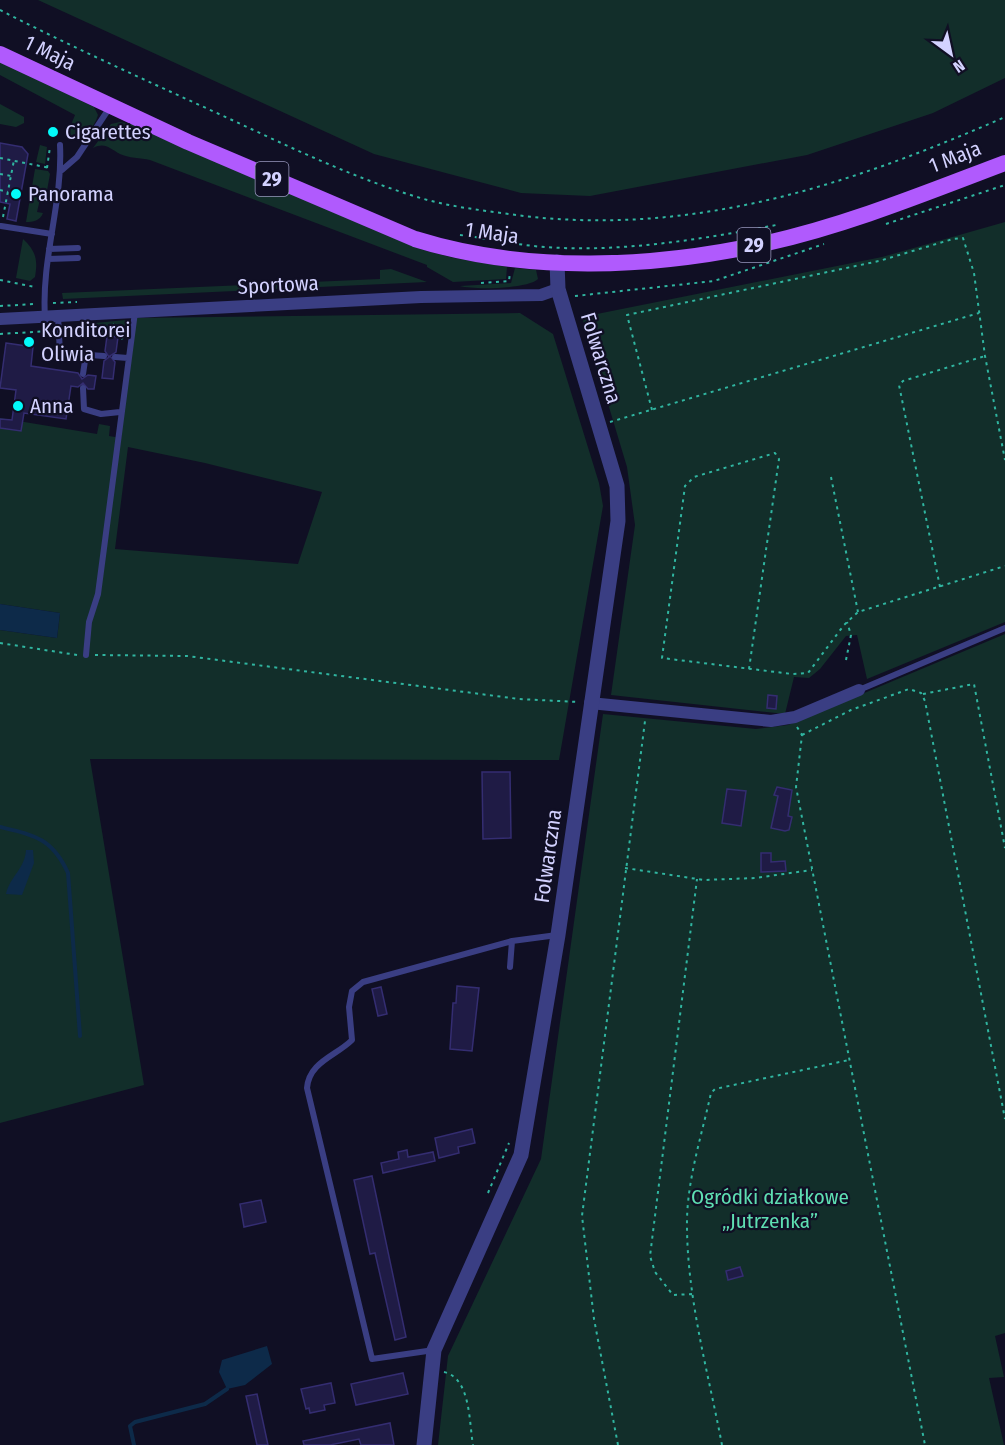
<svg xmlns="http://www.w3.org/2000/svg" width="1005" height="1445" viewBox="0 0 1005 1445" font-family="'Fira Sans Condensed',sans-serif">
	<style>
		.green { fill: #122e2a; fill-rule: evenodd }
		.water { fill: #0d2a49 }
		.lines { fill: none; stroke-linecap: round; stroke-linejoin: round }
		.stream { stroke: #0d2a49; stroke-width: 4 }
		.building { fill: #1f1b45; stroke: #342d71; stroke-width: 1.5 }
		.path { stroke: #30b5a0; stroke-width: 2; stroke-dasharray: 3 4.5; stroke-linecap: butt }
		.service { stroke: #3a3e83; stroke-width: 6 }
		.minor { stroke: #3a3e83; stroke-width: 12 }
		.tertiary { stroke: #3a3e83; stroke-width: 15 }
		.primary { stroke: #b05afd; stroke-width: 16 }
		.poi-dot { fill: #02fafa; stroke: #100f24; stroke-width: 2 }
		.labels { text-anchor: middle; stroke-width: 4.5; stroke-linejoin: round; paint-order: stroke }
		.shield { fill: #100f24; stroke: #9898bd; stroke-width: 1.5 }
		.shield-label { font-size: 20px; font-weight: bold; fill: #d3d2ff }
		.street-label { font-size: 21px; fill: #d3d2ff; stroke: #100f24 }
		.poi-label { font-size: 21px; fill: #d3d2ff; stroke: #100f24; text-anchor: start }
		.park-label { font-size: 21px; fill: #5edeb2; stroke: #100f24 }
	</style>
	<rect width="100%" height="100%" fill="#100f24"/>
	<path class="green" d="M38,0H1005V78L933,113L807,155L590,196L521,193L374,154Z
		M0,62L94,107L98,115C94,130 82,137 66,137L75,115L0,75Z
		M0,104L24,117V123L16,127L0,124Z
		M120,122L132,124L423,250L454,258L507,267L506,279L453,282L427,267V265L150,160C141,158 128,158 120,154C109,148 105,142 93,148L111,124Z
		M40,145L47,147L45,164L36,162Z
		M35,169L48,171L50,174L46,196L41,195L37,212L43,213C40,221 33,222 26,222Z
		M1005,222V622L867,679L857,635L846,636L820,669L809,678L794,677L785,714L611,695L635,525L627,467L582,317L882,257Z
		M23,239C36,251 38,260 35,277L30,281L16,278Z
		M515,268L536,270L538,279C528,289 474,290 460,286L511,283Z
		M391,269L427,282L63,299L62,293L380,279V270Z
		M520,313L553,334L599,483L603,506L559,760L90,759L144,1085L0,1123V630L57,638L60,613L0,604V418L97,434L99,424L110,426L109,436L121,438L134,318ZM128,447L205,463L322,492L298,564L115,549Z
		M126,320L129,326L127,338L96,336L95,323Z
		M1005,634V1333L995,1336L1004,1377L989,1378L1004,1445H438L448,1356L541,1159L603,714L756,729L788,725Z"/>
	<path class="water" d="M0,604L60,613L57,638L0,630Z
		M26,850H33L34,863L22,895L6,894C10,876 25,869 26,850Z
		M267,1346L272,1364L245,1385L227,1389L219,1372L222,1360Z"/>
	<g class="lines">
		<path class="stream" d="M0,827C34,835 52,838 68,873L80,1036
			M134,1445L130,1426L135,1422L205,1404L227,1389"/>
	</g>
	<path class="building" d="M0,143L22,147L28,154L16,221L7,219L10,204L0,202Z
		M107,336L118,337L116,352L110,356L115,362L113,379L102,378L104,361L109,357L105,351Z
		M6,343L33,347L31,366L78,373L82,379L88,375L96,376L94,389H88L83,383L78,387L71,386L66,419L24,413L21,431L0,428V419L12,420L16,390L0,388Z
		M768,695L777,696L776,709L767,708Z
		M482,772H510L511,838L483,839Z
		M777,787L792,790L788,816L792,817L789,830L785,831L771,828L778,796L774,795Z
		M727,789L746,791L741,826L722,823Z
		M761,853H771V862L785,861L786,871L761,872Z
		M457,986L479,988L472,1051L450,1049L453,1003H456Z
		M381,987L387,1014L378,1016L372,989Z
		M472,1129L475,1143L458,1147L459,1153L439,1158L435,1138Z
		M407,1150L408,1157L433,1152L435,1161L383,1173L381,1163L399,1159L398,1152Z
		M372,1176L406,1337L395,1340L375,1253L370,1254L354,1180Z
		M261,1200L266,1222L244,1227L240,1204Z
		M740,1267L743,1276L728,1280L726,1271Z
		M403,1373L408,1394L356,1405L351,1384Z
		M331,1383L335,1403L324,1405L325,1410L310,1413L309,1408L306,1409L301,1389Z
		M257,1394L268,1445H257L246,1396Z
		M390,1423L394,1445H361L359,1439L330,1445H304L303,1441Z"/>
	<g class="lines">
		<path class="path" d="M0,10C76,49 154,84 232,120C294,149 358,180 424,199C452,207 480,210 509,214C685,239 845,187 1005,117
			M0,158L50,168
			M47,168L50,147
			M0,174L11,176
			M0,190L8,192
			M3,217L14,160
			M886,224L1005,185
			M460,235C484,238 508,243 533,246C613,254 698,240 776,225
			M0,280L35,287
			M481,283L509,281L510,272
			M575,296L714,281L824,244
			M53,303L77,302
			M0,306L35,304
			M113,324L123,340
			M0,334L50,331
			M652,410L627,315L879,261L953,239L963,238L974,273L985,356L1005,460
			M610,422L979,313
			M831,477L858,612
			M940,587L899,385L903,381L985,356
			M0,643L77,655
			M95,655L187,656L519,699L578,702
			M846,660L851,635L847,622
			M749,669L779,459L775,453L694,477L685,486L662,658L792,674L808,673L844,625L858,612L1005,566
			M923,694L974,684L1005,848
			M797,727L802,735L796,787L925,1445
			M802,735L851,710L909,689L921,693L925,701L1005,1119
			M625,868L704,880L755,878L812,870
			M488,1193L509,1143
			M692,1294L673,1295L655,1272L650,1256L697,879
			M444,1372C471,1378 469,1423 473,1445
			M618,1445L594,1319L582,1216L645,721
			M722,1445C708,1371 686,1295 687,1219C688,1177 702,1134 711,1093L715,1089L849,1060"/>
		<path class="service" d="M62,170L77,157L110,107
			M1,226L52,234
			M49,249L78,248
			M48,259L78,258
			M58,316L60,353L104,356
			M45,317C41,259 63,202 60,145
			M115,357L128,358
			M83,374L86,354
			M83,388L84,409L101,414L120,412
			M86,655L89,622L98,594L135,312
			M859,690L1005,628
			M510,967L512,941
			M434,1350L372,1359L307,1088C309,1062 336,1056 352,1040L349,1007L352,991L363,982L512,941L557,935"/>
		<path class="minor" d="M0,319L421,297L541,295L558,289
			M590,703L771,721L795,717L859,690"/>
		<path class="tertiary" d="M424,1445L434,1350L521,1155L558,935L618,521L617,486L558,289L557,262"/>
		<path class="primary" d="M0,54L188,142L415,239C527,274 654,268 767,243C848,225 928,192 1005,163"/>
	</g>
	<g class="poi-dot">
		<circle cx="53" cy="132" r="6"/>
		<circle cx="16" cy="194" r="6"/>
		<circle cx="29" cy="342" r="6"/>
		<circle cx="18" cy="406" r="6"/>
	</g>
	<g class="labels">
		<g class="shield">
			<rect x="255.5" y="162" width="33" height="34" rx="4.5"/>
			<rect x="737.5" y="228" width="33" height="34" rx="4.5"/>
		</g>
		<g class="shield-label">
			<text x="272" y="186">29</text>
			<text x="754" y="252">29</text>
		</g>
		<g class="street-label">
			<text transform="translate(50 53) rotate(26)" y="7">1 Maja</text>
			<text transform="translate(955 157) rotate(-21)" y="7">1 Maja</text>
			<text transform="translate(492 233) rotate(8)" y="7">1 Maja</text>
			<text transform="translate(278 285) rotate(-3)" y="7">Sportowa</text>
			<text transform="translate(601 358) rotate(73)" y="7">Folwarczna</text>
			<text transform="translate(548 856) rotate(-82)" y="7">Folwarczna</text>
		</g>
		<g class="poi-label">
			<text x="65" y="139">Cigarettes</text>
			<text x="28" y="201">Panorama</text>
			<text x="41" y="337">Konditorei<tspan x="41" dy="24">Oliwia</tspan></text>
			<text x="30" y="413">Anna</text>
		</g>
		<g class="park-label">
			<text x="770" y="1204">Ogródki działkowe<tspan x="770" dy="24">„Jutrzenka”</tspan></text>
		</g>
	</g>
	<g transform="translate(951 54) rotate(147)" stroke="#100f24" stroke-width="4.5" paint-order="stroke">
	<path d="M0-4.5L10 22L0 15L-10 22Z" fill="#d3d2ff"/>
	<text y="-9" font-size="16" font-weight="bold" text-anchor="middle" fill="#d3d2ff">N</text>
	</g>
</svg>
